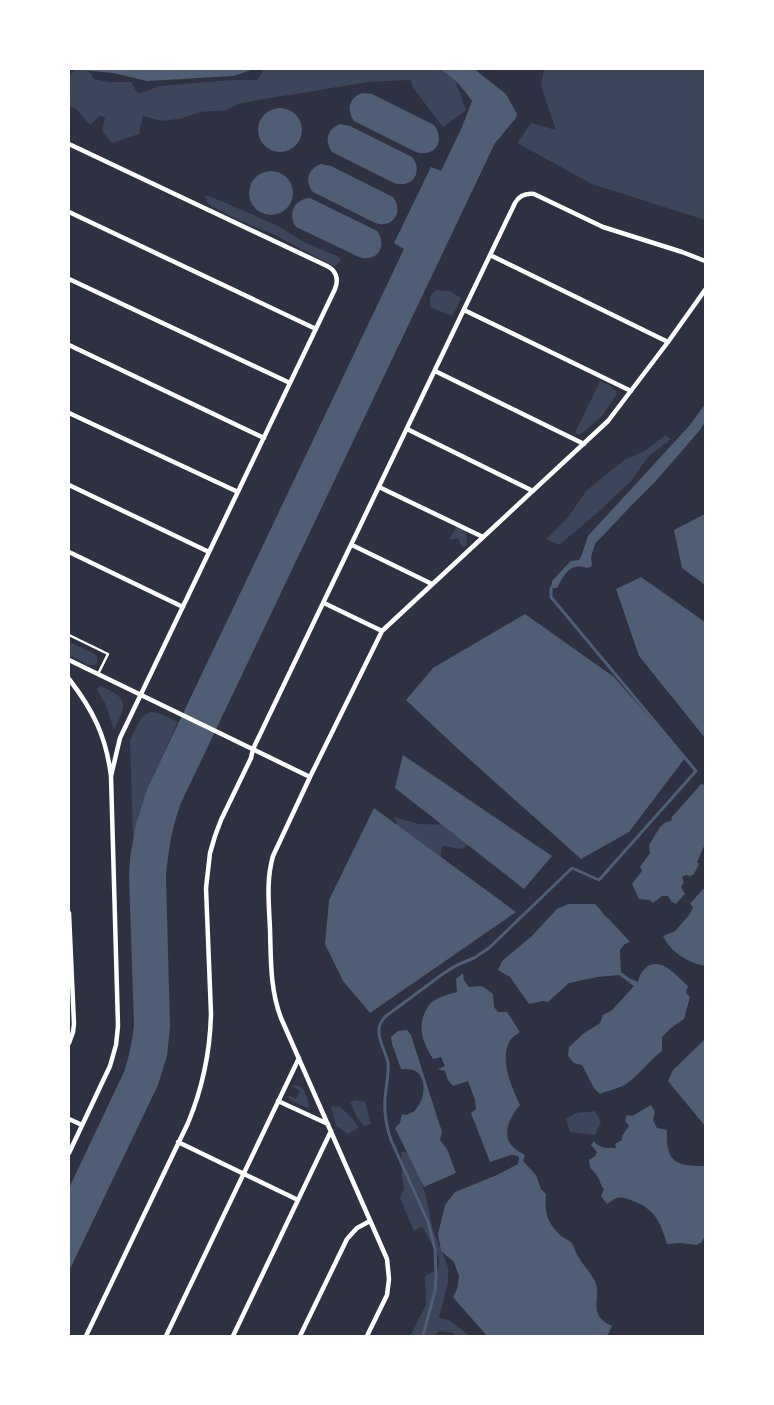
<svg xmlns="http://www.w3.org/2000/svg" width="774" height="1405" viewBox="0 0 774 1405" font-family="'PT Sans',sans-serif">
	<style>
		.green { fill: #3c4559 }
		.water { fill: #4f5d75 }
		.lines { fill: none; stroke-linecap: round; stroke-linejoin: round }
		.stream { stroke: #4f5d75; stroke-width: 3 }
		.service { stroke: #fff; stroke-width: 2.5 }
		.minor { stroke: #fff; stroke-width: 4.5 }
	</style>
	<rect width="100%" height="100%" fill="#2d3142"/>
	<path class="green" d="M75,69H87L94,79L109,82H131L138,94L160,86L232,80H257L264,69H451L466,110L443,127L414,89L410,80L368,82L241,103L226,110L201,112L179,119L162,121L143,116L139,134L112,143L102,131L105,117L99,116L90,125L76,109L69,106V77Z
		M544,69H703L705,71V113L703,115L705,117V220L592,184L517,143L531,123L556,130L541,86Z
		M205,195L219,200L278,226L304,242L337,256L341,259L335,267L275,235L236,219L208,204Z
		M436,290L450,291L461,298L455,311L452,316L430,307V296Z
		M600,381C606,384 615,387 617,394L602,416L580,435L575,433Z
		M665,435L671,439L649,456L631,481L595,515L559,545L546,539L569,516L586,491L624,460L645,451Z
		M457,526L466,530L467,545L462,548L458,538L449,540Z
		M69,642L95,654L97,656V662L95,665H89L69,655Z
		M99,685C128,699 128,701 114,730L106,705L97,690Z
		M151,712L159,713L178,722L147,789L136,822L133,840L130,740L140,720L143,716Z
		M394,817L419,824L467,825L485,834L462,849L442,846L439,868L411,853Z
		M296,1085L303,1088L309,1103V1107L307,1108C300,1104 290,1102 288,1095L296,1099L300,1091L292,1086Z
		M355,1100L365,1102L371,1124L364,1126L357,1117L350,1102Z
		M331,1106L340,1107L354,1120L358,1128L348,1134L336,1126Z
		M595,1111L601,1122L595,1135L570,1132L566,1119L576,1113Z
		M412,1151L426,1197L433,1230L448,1267V1283L439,1317L444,1319L449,1320L470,1336H455L453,1333L439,1331L434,1336H410L426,1305L425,1276L438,1269L439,1258L422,1226L414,1231L400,1198L404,1188L402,1176L401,1152Z"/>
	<path class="water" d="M69,69H263L251,70L234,76L147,81L113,73Z
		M440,69H474L506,94L517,114L516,118L495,143L181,803C172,827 168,851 166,877L170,1027L167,1056L158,1085L69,1271V1188L124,1072C129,1057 132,1042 134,1026L129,876L130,858L136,823L147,789L404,249L394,243L431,167L441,171L462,127L472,101C464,89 453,77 440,69Z
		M362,93L372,94L434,125C446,141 435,158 416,152L354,121C346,110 349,98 362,93Z
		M258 130a22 22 0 1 1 44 0a22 22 0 1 1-44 0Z
		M340,124L350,126L412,157C424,172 412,189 394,183L332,152C324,141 327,129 340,124Z
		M321,164L331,166L393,197C404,212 393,229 375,223L313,192C304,181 308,169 321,164Z
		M249 193a22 22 0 1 1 44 0a22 22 0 1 1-44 0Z
		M310,198L377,231C388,246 377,263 359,257L296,227C287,214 294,199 310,198Z
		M705,404V422L700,430L655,482L631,506L595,544L591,557L592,566L587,568C570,562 564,575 557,588H551L552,581L563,569L571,561L579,560L582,554L588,536L690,425Z
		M705,514V585L682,568L674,530Z
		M641,577L705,622V738L639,656L616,589Z
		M525,614L614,677L685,758L629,832L581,859L458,749L406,700L433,668Z
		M403,755L552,856L524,889L395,788Z
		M701,784L705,785V844L697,862L699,864L694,874L690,876L686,875L682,877L684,882L681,887L685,894L676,904L672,902L668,896H662L653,903L649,900L639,899L632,884L642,871L640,867L650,853L649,845L660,827L666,822L671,821L672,817Z
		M374,808L516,912L370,1013L343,981L325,944L329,900Z
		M703,889H705V966C689,963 670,952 663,936L675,931L690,914L693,907L690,904Z
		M568,904H595L600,909L604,915L610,920L630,942L625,944L620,950L621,972L629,978L638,982C641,969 650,960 664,966C671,969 682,981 688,986L686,993L690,997L684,1019L671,1028L662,1037V1051C649,1061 639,1075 626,1084C618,1089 609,1090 600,1094L594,1088L582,1065L574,1063L568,1056L569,1047L583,1034L600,1023L603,1015L612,1010L634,986L619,975L597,977L569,983L548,1002L543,1001L529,1004L510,977L498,970L502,961L532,936L557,909Z
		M463,973L464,980L469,987L482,986L493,994L494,1007L498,1012H507L520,1032C517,1034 513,1037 511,1039C498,1058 512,1088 520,1105C510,1117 500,1135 514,1148C517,1151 522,1153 525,1155L523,1161L536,1175L541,1189L546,1194C544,1212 547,1223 561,1236C564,1238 568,1240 571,1242C574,1246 575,1252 578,1256C582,1264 589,1271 594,1279C604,1297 585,1314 612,1326L607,1336H487L453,1297L457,1289L459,1276L454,1262L441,1251L438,1234L445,1205L455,1192L497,1175L518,1164L519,1159L518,1156L511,1155L490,1162L471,1113L476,1109L475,1100L468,1081L453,1086L448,1080L445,1071L438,1069L445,1066L441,1057L433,1059C424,1044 417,1029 425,1012C427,1009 429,1004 432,1002C438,997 449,994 457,992L456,979Z
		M407,1030L411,1035L439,1123L442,1131L440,1140L447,1149L456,1173L424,1187L395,1128L400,1123L402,1114L406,1115C409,1114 411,1113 413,1112C425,1103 429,1076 413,1070C409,1069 404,1069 401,1069L392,1044L391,1037L398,1031Z
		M705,1039V1126L668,1081L673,1070Z
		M651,1105L655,1112L653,1120L657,1128L667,1130C666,1161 674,1166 704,1166L705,1165V1236L701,1243L696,1245L681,1243L667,1244C661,1224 656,1211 636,1202C631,1200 623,1196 617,1198C614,1199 610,1202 607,1204L601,1196L604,1189C600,1184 600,1180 597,1176C592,1168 590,1171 589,1160L595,1156L597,1152L591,1145L594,1141C600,1149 607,1148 616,1148L615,1144L622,1140V1136L629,1126L625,1121L627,1115L632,1116Z"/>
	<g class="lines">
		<path class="stream" d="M423,1336L435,1291L436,1277L435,1249L428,1222L391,1140C386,1126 384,1113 385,1098C386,1086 389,1075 388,1063C386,1052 378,1041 379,1030C379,1024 382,1020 386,1016L444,973L457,965L474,958L489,948L572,868L599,880L696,771L551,597V588"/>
		<path class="service" d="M69,635L108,654L98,674"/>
		<path class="minor" d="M69,144L327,266C336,270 339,279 335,289L120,738L111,776
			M69,212L316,329
			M490,255L668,342
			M69,279L290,383
			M464,310L631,391
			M69,345L264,438
			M435,371L584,444
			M69,413L238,492
			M407,429L533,491
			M69,485L209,552
			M379,487L483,537
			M352,545L432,584
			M69,552L183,607
			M324,603L382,631
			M69,660L310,777
			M69,679C93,710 106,736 111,776L118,1026L116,1045L110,1066L69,1153
			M69,913L74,1024L73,1032L69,1043
			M278,1101L328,1124
			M69,1119L82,1125
			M178,1142L298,1200
			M86,1336L188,1123C203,1087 210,1053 211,1014L206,888L210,853L215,836L221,820L251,758L253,749L515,203C519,196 525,193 534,194L603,227L682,252L705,261
			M166,1336L299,1058
			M233,1336L331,1131
			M300,1336L347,1239L357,1228L370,1221
			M367,1336L387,1295L389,1279L387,1259L281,1018C270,989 271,960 270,929C269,904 266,880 273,856L310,777L382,631L608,421L668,342L705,290"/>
	</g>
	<rect width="774" height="1405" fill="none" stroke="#ffffff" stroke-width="140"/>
</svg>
